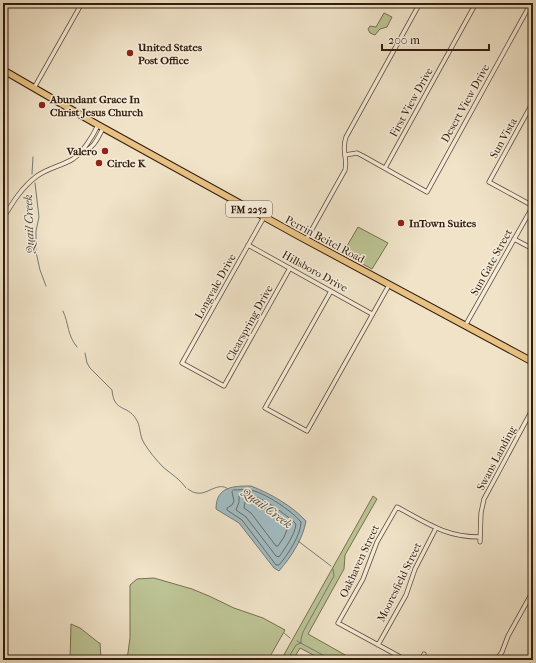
<svg xmlns="http://www.w3.org/2000/svg" width="536" height="663" viewBox="0 0 536 663" font-family="'IM FELL French Canon',serif">
	<style>
		.green { fill: #bcc394; stroke: #787050 }
		.water { fill: #a1bbc1; stroke: #757b79 }
		.lines { fill: none; stroke-linecap: round; stroke-linejoin: round }
		.shore { stroke: #6a6c66; stroke-width: 1 }
		.stream { stroke: #757b79; stroke-width: 1 }
		.minor-casing { stroke: #624e3b; stroke-width: 5 }
		.primary-casing { stroke: #331c0c; stroke-width: 8 }
		.minor { stroke: #f5eddb; stroke-width: 3.5 }
		.primary { stroke: #e8c284; stroke-width: 6 }
		.poi-dot { fill: #8f2418; stroke: #f5eddb; stroke-width: 1.5 }
		.labels { text-anchor: middle; stroke-width: 3; stroke-linejoin: round; paint-order: stroke }
		.shield { fill: #f5eddb; stroke: #6d5b4a; stroke-width: 1 }
		.shield-label { font-size: 10px; font-weight: bold; fill: #331c0c }
		.poi-label { font-size: 11px; font-weight: bold; fill: #331c0c; stroke: #f5eddb; text-anchor: start }
		.street-label { font-size: 11px; fill: #331c0c; stroke: #f5eddb }
		.water-label { font-size: 12px; font-style: italic; fill: #544c42; stroke: #f5eddb }
	</style>
	<rect width="100%" height="100%" fill="#f0e3c8"/>
	<filter id="stains"><feTurbulence type="fractalNoise" baseFrequency=".005" numOctaves="4"/><feColorMatrix values="0 0 0 0 .2 0 0 0 0 .09 0 0 0 0 .02 0 0 0 .5 -.17"/></filter>
	<radialGradient id="worn" r=".72"><stop offset=".6" stop-color="#630" stop-opacity="0"/><stop offset="1" stop-color="#630" stop-opacity=".3"/></radialGradient>
	<path class="green" d="M384,13L392,17L387,27L380,29L375,35L370,33L368,29L370,26L376,27Z
		M358,227L388,243L372,269L343,253Z
		M373,496L377,499L345,555L344,569L308,634L354,660H323L300,648L293,660H281Z
		M154,578L192,589L209,596L234,608L263,618L285,630L268,660H127L130,638V585L137,579Z
		M71,624L80,628L99,643H100L101,660H70Z"/>
	<path class="water" d="M251,486C271,494 291,505 306,521C303,539 291,557 279,571L274,568L239,523L216,509C216,486 234,486 251,486Z"/>
	<g class="lines">
		<path class="shore" d="M234,490C239,490 245,489 250,490C264,492 292,511 301,522C301,535 287,556 279,565H276L242,520L227,510V508L232,505L234,501L232,492Z
			M241,495C261,494 277,509 292,520L296,524C295,535 285,548 279,557L276,556L246,517L236,510L239,502V496Z
			M247,501L264,507L289,525L284,537L278,546H276L251,513L244,508L245,502Z"/>
		<path class="stream" d="M32,174L33,157
			M35,183L39,217L36,231V252L40,270L46,286
			M63,311C69,324 67,335 77,347
			M85,353L87,363L90,368L112,390C114,413 127,404 136,419C141,426 139,435 144,443C149,451 156,460 163,467C171,474 180,479 186,488
			M188,489C191,491 194,493 197,493C208,495 218,481 228,489
			M298,541L331,566
			M284,633L290,638
			M297,641L332,660
			M301,643V639L303,632L334,576L333,569
			M287,660L296,645L301,643"/>
		<g class="minor-casing">
			<path id="minor" d="M34,88L82,3
				M533,102L489,182L533,206
				M81,152C93,150 98,138 103,128
				M345,155L357,153L363,156L427,192L531,3
				M385,168L476,3
				M264,217L182,363L224,386L290,268
				M3,219C12,203 22,187 37,176C48,168 61,166 73,159C83,152 93,136 98,125
				M514,239L533,249
				M306,240L345,170C348,158 341,151 346,137L420,3
				M248,245L372,314
				M331,291L265,408L307,431L389,285
				M465,326L533,206
				M480,542L481,513L484,499L533,408
				M378,645L406,595L415,569L436,528
				M406,660L338,623L363,579L377,542L397,507C427,523 445,537 480,537
				M421,660L424,654
				M496,660L502,652L508,636L533,591"/>
		</g>
		<g class="primary-casing">
			<path id="primary" d="M3,70L98,125L297,235L533,362"/>
		</g>
		<use href="#minor" class="minor"/>
		<use href="#primary" class="primary"/>
	</g>
	<g class="poi-dot">
		<circle cx="130" cy="53" r="4"/>
		<circle cx="42" cy="105" r="4"/>
		<circle cx="105" cy="151" r="4"/>
		<circle cx="99" cy="163" r="4"/>
		<circle cx="401" cy="223" r="4"/>
	</g>
	<g class="labels">
		<rect class="shield" x="226" y="201" width="46" height="16" rx="3"/>
		<g class="shield-label">
			<text x="249" y="213">FM 2252</text>
		</g>
		<g class="poi-label">
			<text x="138" y="51">United States<tspan x="138" dy="13">Post Office</tspan></text>
			<text x="50" y="103">Abundant Grace In<tspan x="50" dy="13">Christ Jesus Church</tspan></text>
			<text x="97" y="155" text-anchor="end">Valero</text>
			<text x="107" y="167">Circle K</text>
			<text x="409" y="227">InTown Suites</text>
		</g>
		<g class="street-label">
			<text transform="translate(411 102) rotate(-61)" y="4">First View Drive</text>
			<text transform="translate(465 103) rotate(-61)" y="4">Desert View Drive</text>
			<text transform="translate(503 138) rotate(-61)" y="4">Sun Vista</text>
			<text transform="translate(325 239) rotate(28)" y="4">Perrin Beitel Road</text>
			<text transform="translate(491 262) rotate(-61)" y="4">Sun Gate Street</text>
			<text transform="translate(315 271) rotate(29)" y="4">Hillsboro Drive</text>
			<text transform="translate(215 286) rotate(-61)" y="4">Longvale Drive</text>
			<text transform="translate(249 323) rotate(-61)" y="4">Clearspring Drive</text>
			<text transform="translate(496 458) rotate(-62)" y="4">Swans Landing</text>
			<text transform="translate(359 561) rotate(-65)" y="4">Oakhaven Street</text>
			<text transform="translate(399 582) rotate(-64)" y="4">Mooresfield Street</text>
		</g>
		<g class="water-label">
			<text transform="translate(29 224) rotate(-92)" y="4">Quail Creek</text>
			<text transform="translate(267 508) rotate(37)" y="4">Quail Creek</text>
		</g>
	</g>
	<rect width="536" height="663" fill="none" stroke="#f0e3c8" stroke-width="16"/>
	<rect x="4" y="4" width="528" height="655" fill="none" stroke="#331c0c" stroke-width="2"/>
	<rect x="8" y="8" width="520" height="647" fill="none" stroke="#331c0c"/>
	<path d="M382 44v6h107v-6" fill="none" stroke="#331c0c" stroke-width="2"/>
	<text x="388" y="44" font-size="12" fill="#331c0c" stroke="#f5eddb" stroke-width="3" paint-order="stroke">200 m</text>
	<rect width="100%" height="100%" filter="url(#stains)"/>
	<rect width="100%" height="100%" fill="url(#worn)"/>
</svg>
